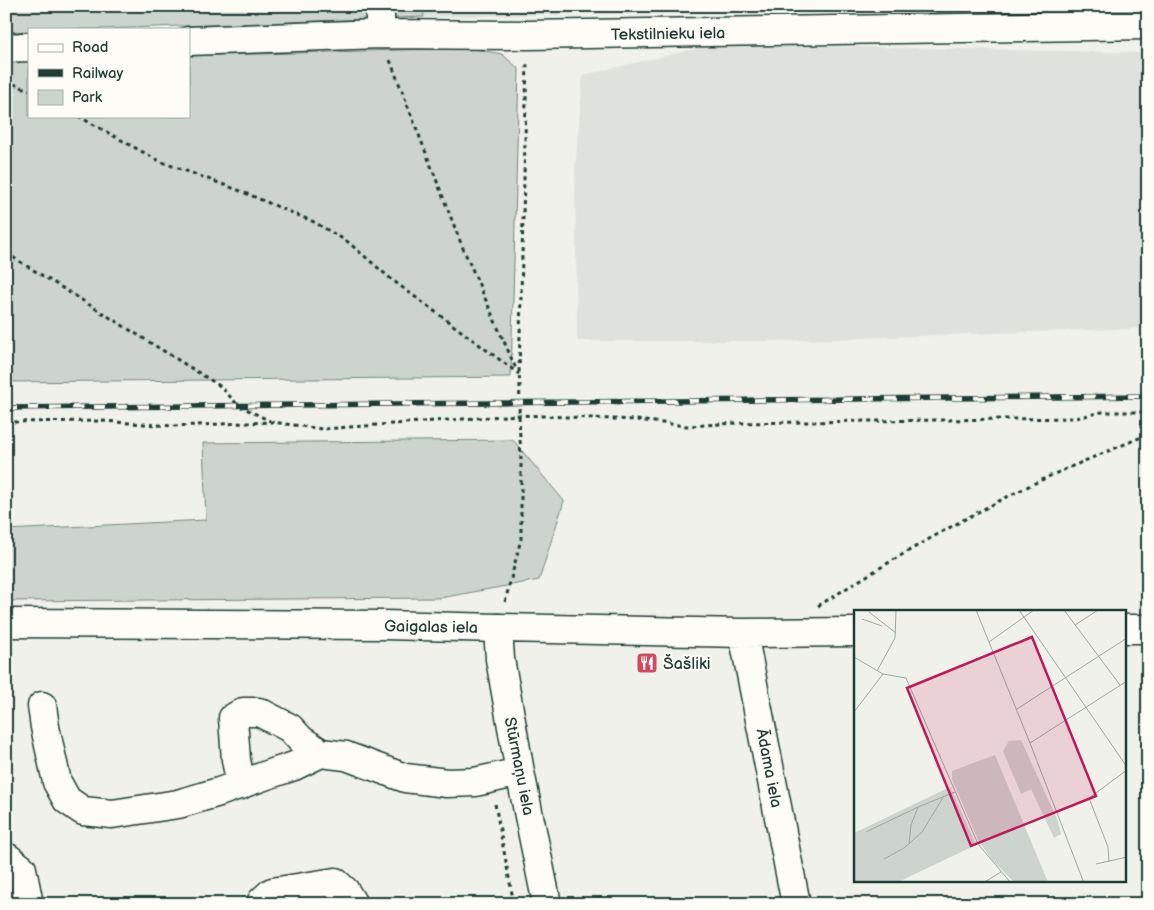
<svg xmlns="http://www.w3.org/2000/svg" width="1154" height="910" viewBox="0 0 1154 910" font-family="'Balsamiq Sans',sans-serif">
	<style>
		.built { fill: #dfe2dc }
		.green { fill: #cdd3cd; stroke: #768880 }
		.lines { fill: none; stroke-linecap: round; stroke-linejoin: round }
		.minor-casing { stroke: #1f3d34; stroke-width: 31 }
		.major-casing { stroke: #1f3d34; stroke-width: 31 }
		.path { stroke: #1f3d34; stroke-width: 3; stroke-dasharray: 4 4; stroke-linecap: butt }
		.minor { stroke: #fdfcf7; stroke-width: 28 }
		.major { stroke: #fdfcf7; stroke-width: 28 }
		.rail-casing { stroke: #1f3d34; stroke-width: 5.5 }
		.rail { stroke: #fdfcf7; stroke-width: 4; stroke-dasharray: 11; stroke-linecap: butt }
		.labels { text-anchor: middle; stroke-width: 4; stroke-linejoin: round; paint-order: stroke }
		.street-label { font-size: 16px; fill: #1f3d34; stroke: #fdfcf7 }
		.poi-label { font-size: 16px; fill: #1f3d34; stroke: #fdfcf7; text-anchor: start }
		.inset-road { fill: none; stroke: #9ca9a2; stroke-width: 1 }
		.view { fill: #c2185b; fill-opacity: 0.15; stroke: #c2185b; stroke-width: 2.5 }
		.inset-edge { fill: none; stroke: #1f3d34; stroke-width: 2.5 }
	</style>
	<rect width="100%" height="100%" fill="#f0f1eb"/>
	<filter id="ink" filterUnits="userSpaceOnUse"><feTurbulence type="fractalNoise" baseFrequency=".02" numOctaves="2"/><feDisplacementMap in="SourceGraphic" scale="10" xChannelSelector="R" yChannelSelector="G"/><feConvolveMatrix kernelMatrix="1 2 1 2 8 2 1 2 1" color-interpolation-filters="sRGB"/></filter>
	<g filter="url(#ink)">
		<path class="built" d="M423,6H1012L424,17Z
			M711,45H777L1148,53V328L778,341H577L575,169L583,75Z"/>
		<path class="green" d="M6,6H423L424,17L100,29H29V31L6,32Z
			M468,48L502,54L519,69L511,377L6,382V63L29,60V116H189V56Z
			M513,440L564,501L539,580L440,598L6,601V530L206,520L203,443Z"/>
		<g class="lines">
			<g class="minor-casing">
				<path id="minor" d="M380,34V6
					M189,41L380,34L527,35L1148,25
					M6,48L29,47
					M1125,629H1148
					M743,633L796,904
					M42,706L45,727L57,782L67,800L83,811L112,814L178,804L219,792L267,775L294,766L321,753L346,756L405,778L447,783L475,782L520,772
					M241,785L236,760L233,718L243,712H259L290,728L301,740L321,753
					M6,858H8L22,869L29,904
					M262,904V901L272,892L335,882L345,891L353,904
					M547,904L520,772L500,659L498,628L743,633L855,632"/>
			</g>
			<g class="major-casing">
				<path id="major" d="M6,623L384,625L498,628"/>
			</g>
			<path class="path" d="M390,60L462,246L517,371
				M6,81L29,90
				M78,116L159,161L238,190L314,222L348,242L391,279L519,374
				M6,253L220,386L238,405L270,421
				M6,422L102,421L172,426L272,422L322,429L519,415L637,420L687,426L737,423L1076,418L1102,412H1148
				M505,602L521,539V461L519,415L520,385L519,374L527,61
				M818,606C888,562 959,520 1033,484C1070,466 1110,451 1148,434
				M495,804L514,904"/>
			<use href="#minor" class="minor"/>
			<use href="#major" class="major"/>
			<g class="rail-casing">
				<path id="rail" d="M6,408L1148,396"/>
			</g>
			<use href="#rail" class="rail"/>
		</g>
	</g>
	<defs>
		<g id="restaurant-square" transform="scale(1.125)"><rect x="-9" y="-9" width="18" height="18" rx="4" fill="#d1495b" stroke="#fdfcf7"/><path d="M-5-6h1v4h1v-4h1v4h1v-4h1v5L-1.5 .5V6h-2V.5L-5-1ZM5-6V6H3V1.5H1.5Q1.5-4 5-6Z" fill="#fff"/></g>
	</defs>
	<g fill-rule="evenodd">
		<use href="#restaurant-square" x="647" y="663"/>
	</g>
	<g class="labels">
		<g class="street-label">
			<text transform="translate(668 33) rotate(-1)" y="6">Tekstilnieku iela</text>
			<text transform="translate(431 626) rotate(1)" y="6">Gaigalas iela</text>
			<text transform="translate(520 766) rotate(79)" y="6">Stūrmaņu iela</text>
			<text transform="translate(770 768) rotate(79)" y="6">Ādama iela</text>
		</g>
		<g class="poi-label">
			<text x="663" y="669">Šašliki</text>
		</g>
	</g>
	<g transform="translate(854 610)">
		<rect width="272" height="272" fill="#f0f1eb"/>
		<path d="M167,130L203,209L207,224L200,228L177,179L167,184L149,141L155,131ZM141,145L194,272H160L138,250L124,230L98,169V161ZM96,177L122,235L44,272L0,273V223Z" fill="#cdd3cd"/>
		<path class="inset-road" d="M122,0L176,133L273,71M165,0L273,157M210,0L266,75M15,2L42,23M8,9L28,16M221,15L244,0M135,32L180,0M0,47L29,64L52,68L124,234L157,273M23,61L41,28L42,0M163,99L273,28M0,102L29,64M176,133L230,273M12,222L64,197M55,234L57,215L64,197L101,182M30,249L50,238L68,222L90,186M255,252L254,237L235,188L273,160M242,254L273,247M129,273L147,262"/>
		<path class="view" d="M178,27L242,186L117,236L53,78Z"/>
		<rect width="272" height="272" class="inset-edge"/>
	</g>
	<rect width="1154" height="910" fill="none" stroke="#fdfcf7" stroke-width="25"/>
	<rect x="12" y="12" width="1129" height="885" fill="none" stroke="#1f3d34" stroke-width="2" filter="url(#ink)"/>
	<rect x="28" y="28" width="162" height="90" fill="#fdfcf7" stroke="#a4b0a9"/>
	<rect x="38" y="44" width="25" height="8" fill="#fdfcf7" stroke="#a4b0a9"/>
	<text x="72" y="52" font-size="15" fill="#1f3d34">Road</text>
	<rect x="38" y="69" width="25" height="8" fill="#1f3d34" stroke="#a4b0a9"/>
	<text x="72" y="78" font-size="15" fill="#1f3d34">Railway</text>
	<rect x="38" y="90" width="25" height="15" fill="#cdd3cd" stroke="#a4b0a9"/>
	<text x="72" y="102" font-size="15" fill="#1f3d34">Park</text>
</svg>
